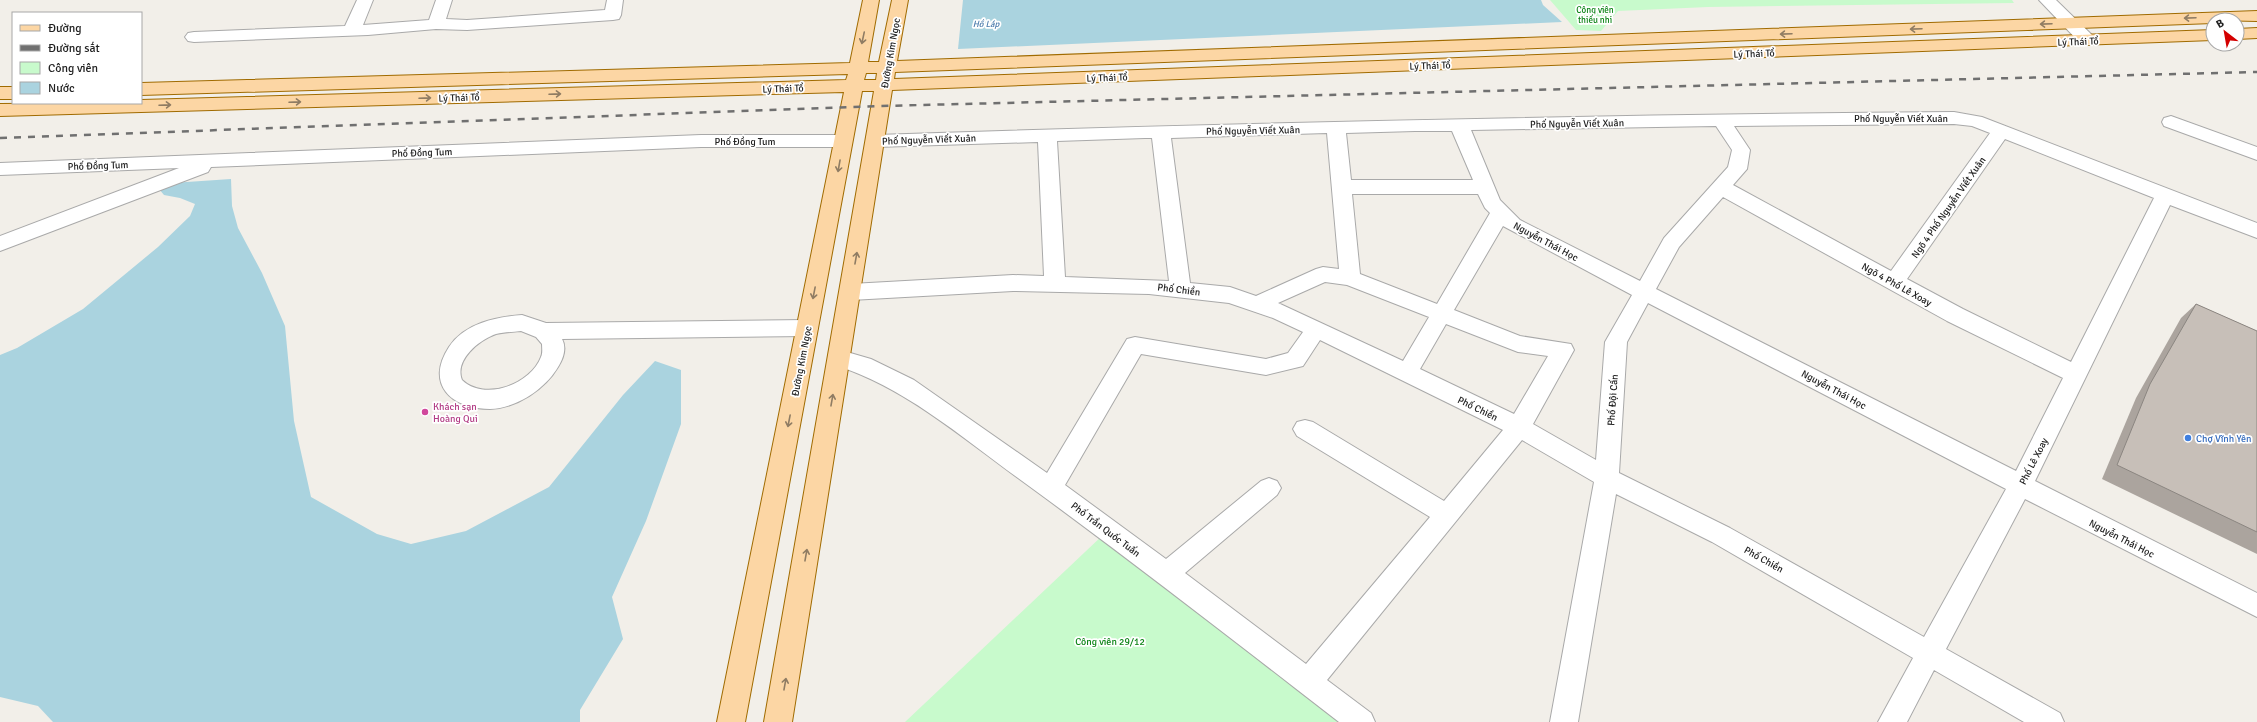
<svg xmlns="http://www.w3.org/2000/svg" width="2257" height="722" viewBox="0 0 2257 722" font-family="Signika,sans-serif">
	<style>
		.park { fill: #c8facc }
		.water { fill: #aad3df }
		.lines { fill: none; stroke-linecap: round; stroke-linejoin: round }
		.minor-casing { stroke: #a9a9a9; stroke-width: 2 }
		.major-casing { stroke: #a06b00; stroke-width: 2 }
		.minor { fill: #fff; fill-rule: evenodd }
		.major { fill: #fcd6a4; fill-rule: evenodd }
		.rail { stroke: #707070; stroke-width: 2.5; stroke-dasharray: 7 7; stroke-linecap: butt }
		.wall { fill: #aba49e }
		.building { fill: #c7bfb8; stroke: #8b8681 }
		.oneway { stroke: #8f7c63 }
		.hotel-dot { fill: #d1479c; stroke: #fff; stroke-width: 1.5 }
		.shop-dot { fill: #3f7fe0; stroke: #fff; stroke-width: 1.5 }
		.labels { text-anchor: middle; stroke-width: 3.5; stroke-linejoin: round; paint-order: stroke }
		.far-park-label { font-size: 9px; fill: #0c8416; stroke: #fff }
		.far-water-label { font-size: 9px; font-style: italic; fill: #4a7aab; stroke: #fff }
		.street-label { font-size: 10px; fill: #222; stroke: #fff }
		.hotel-label { font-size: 10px; fill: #b23c85; stroke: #fff; text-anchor: start }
		.shop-label { font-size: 10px; fill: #366cbe; stroke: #fff; text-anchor: start }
		.park-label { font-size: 10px; fill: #0c8416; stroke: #fff }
	</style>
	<rect width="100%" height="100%" fill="#f2efe9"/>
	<path class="park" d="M1550,0H2012L2014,3L1708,7L1618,11L1601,31L1576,30Z
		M1104,534L1348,722H905Z"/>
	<path class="water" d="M963,0H1541L1543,5L1562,22L958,49Z
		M231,179L232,206L238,228L262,273L285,326L294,421L311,497L377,534L411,544L466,531L549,487L623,395L655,361L681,370V424L646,521L612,597L623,639L580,710V722H53L38,706L0,697V355L17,348L83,309L158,247L190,216L195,204L180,198L164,195L159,189L172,183Z"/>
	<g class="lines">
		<g class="minor-casing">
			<path id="minor" d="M357,0H373L363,25L429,20L436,0H452L446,19L467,20L605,10L607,0H623L621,15L619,19L613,20L467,30L436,29L368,35L194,42L188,41L185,37L188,33L194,32L345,26Z
				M2039,0H2056L2094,37L2097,41L2094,45H2082Z
				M1954,112L1982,117L2257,223V238L2170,205L2035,481L2257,593V617L2025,499L1946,649L2060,713L2064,722H2024L1934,670L1907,722H1878L1913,658L1712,542L1616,494L1578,722H1550L1594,482L1522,440L1327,680L1371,713L1375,722H1339C1233,640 1127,557 1018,478C959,435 903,386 832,364L829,358L832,352L840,350L871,359L914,380L1047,473L1127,339L1135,337L1266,359L1288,353L1303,332L1273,318L1229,303L1149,294L1013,291L851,300L844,297L841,292L844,287L851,284L1013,275L1044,276L1038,142L876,147L869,145L867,141L869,137L876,135C1235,123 1595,115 1954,112ZM1954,124L1972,126L1990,133L1891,271L1733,185L1747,169L1750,150L1734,126ZM1716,126L1732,150L1728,167L1664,238L1640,281L1520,220L1500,200L1471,130ZM1415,131H1452L1473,180H1351L1346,133ZM1327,133L1339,269L1323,267L1316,269L1256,296L1230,287L1190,283L1171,138ZM1145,138H1152L1169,281L1065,277L1057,141ZM2005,139L2154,198L2071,362L1963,309L1907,279ZM1352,194H1478L1485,208L1490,213L1437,304L1360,274ZM1723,197L1947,321L2063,378L2016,471L1656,289L1679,247ZM1503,226L1632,295L1605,342L1596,460L1533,424L1574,350L1571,344L1520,336L1454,310ZM1325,282L1347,285L1429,317L1403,361L1278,303ZM1648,303L2006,489L1924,637L1730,528L1619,473L1627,342ZM1446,324L1518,352L1548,356L1514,414L1420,369ZM1320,340L1503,430L1444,501L1313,422L1305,420L1297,422L1293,429L1297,436L1430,517L1306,664L1185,573L1277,495L1281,488L1277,481L1269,478L1261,481L1166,559L1065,485L1141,354L1266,375L1303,366Z
				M2171,116L2257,147V160L2164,126L2162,122L2164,118Z
				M701,135H843L850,137L852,141L850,145L843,147H701L211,167L208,172L0,251V236L179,168L0,175V163Z
				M522,315L546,323L807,320L815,322L818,328L815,334L807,336L562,339C567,348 563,359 558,367C545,389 517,408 490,409C451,409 425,384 449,347C465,323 496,317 522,315ZM521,331L536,337L542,344C542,348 543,353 541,357C531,384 485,402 462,380C454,360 479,340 496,334C504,332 513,332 521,331Z"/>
		</g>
		<g class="major-casing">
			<path id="major" d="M863,0H879L868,62H879L892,0H908L897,61L2257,11V21L2213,20V23L895,72L894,79L2213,30V40L892,90L792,722H764L874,91H862L745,722H717L844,92L0,116V104L141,103V100L846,80L848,74L141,95V83L850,63ZM866,73H877L876,80H864Z
				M2257,28V38L2237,39V29Z
				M0,87H13V99H0Z"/>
		</g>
		<use href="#minor" class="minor"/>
		<use href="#major" class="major"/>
		<path class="rail" d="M0,138L881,106L2257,72"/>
	</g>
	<path class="wall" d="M2196,304L2257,331V554L2102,479L2136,398L2181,318Z"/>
	<path class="building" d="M2196,304L2257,331V532L2117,465L2150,384Z"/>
	<defs><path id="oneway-shaft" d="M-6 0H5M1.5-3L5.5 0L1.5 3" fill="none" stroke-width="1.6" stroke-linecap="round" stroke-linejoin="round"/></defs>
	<g class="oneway">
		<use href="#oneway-shaft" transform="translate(2190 18) rotate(178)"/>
		<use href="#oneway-shaft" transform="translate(2046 24) rotate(178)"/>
		<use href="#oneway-shaft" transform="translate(1916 29) rotate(178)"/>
		<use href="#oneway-shaft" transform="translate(1786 34) rotate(178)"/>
		<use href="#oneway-shaft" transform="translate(863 38) rotate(102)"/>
		<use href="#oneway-shaft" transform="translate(555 94) rotate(-2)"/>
		<use href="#oneway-shaft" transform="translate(425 98) rotate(-2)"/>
		<use href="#oneway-shaft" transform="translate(295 102) rotate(-2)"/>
		<use href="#oneway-shaft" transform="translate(165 105) rotate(-2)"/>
		<use href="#oneway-shaft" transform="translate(839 166) rotate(100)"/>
		<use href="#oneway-shaft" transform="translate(856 258) rotate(-80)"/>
		<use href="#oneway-shaft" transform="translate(814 293) rotate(101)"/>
		<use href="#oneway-shaft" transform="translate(832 400) rotate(-80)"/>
		<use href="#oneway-shaft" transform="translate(789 421) rotate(101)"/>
		<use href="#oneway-shaft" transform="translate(806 555) rotate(-80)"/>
		<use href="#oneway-shaft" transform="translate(785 684) rotate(-80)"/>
	</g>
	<circle class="hotel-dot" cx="425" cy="412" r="4"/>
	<circle class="shop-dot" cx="2188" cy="438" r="4"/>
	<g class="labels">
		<g class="far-park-label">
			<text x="1595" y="13">Công viên<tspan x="1595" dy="10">thiếu nhi</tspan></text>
		</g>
		<g class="far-water-label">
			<text x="986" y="27">Hồ Láp</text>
		</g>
		<g class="street-label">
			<text transform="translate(2078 41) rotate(-2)" y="4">Lý Thái Tổ</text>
			<text transform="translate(890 53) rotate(-80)" y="4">Đường Kim Ngọc</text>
			<text transform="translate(1754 53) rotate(-2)" y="4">Lý Thái Tổ</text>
			<text transform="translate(1430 65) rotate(-2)" y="4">Lý Thái Tổ</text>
			<text transform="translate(1107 77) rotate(-2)" y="4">Lý Thái Tổ</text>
			<text transform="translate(783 88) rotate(-2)" y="4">Lý Thái Tổ</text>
			<text transform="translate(459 97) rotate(-2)" y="4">Lý Thái Tổ</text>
			<text x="1901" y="122">Phố Nguyễn Viết Xuân</text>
			<text transform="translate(1577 123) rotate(-1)" y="4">Phố Nguyễn Viết Xuân</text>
			<text transform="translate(1253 130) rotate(-1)" y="4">Phố Nguyễn Viết Xuân</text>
			<text transform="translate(929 139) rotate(-2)" y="4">Phố Nguyễn Viết Xuân</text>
			<text x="745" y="145">Phố Đồng Tum</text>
			<text transform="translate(422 152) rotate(-2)" y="4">Phố Đồng Tum</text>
			<text transform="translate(98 165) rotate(-2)" y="4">Phố Đồng Tum</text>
			<text transform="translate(1948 207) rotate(-55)" y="4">Ngõ 4 Phố Nguyễn Viết Xuân</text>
			<text transform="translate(1546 241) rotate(28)" y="4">Nguyễn Thái Học</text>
			<text transform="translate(1897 284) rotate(29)" y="4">Ngõ 4 Phố Lê Xoay</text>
			<text transform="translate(1179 289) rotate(7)" y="4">Phố Chiền</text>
			<text transform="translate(801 361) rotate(-79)" y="4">Đường Kim Ngọc</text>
			<text transform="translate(1834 389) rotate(28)" y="4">Nguyễn Thái Học</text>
			<text transform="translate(1612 400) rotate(-86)" y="4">Phố Đội Cấn</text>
			<text transform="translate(1478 408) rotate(26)" y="4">Phố Chiền</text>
			<text transform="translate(2033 461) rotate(-63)" y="4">Phố Lê Xoay</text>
			<text transform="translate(1106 529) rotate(37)" y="4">Phố Trần Quốc Tuấn</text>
			<text transform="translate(2122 538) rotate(27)" y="4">Nguyễn Thái Học</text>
			<text transform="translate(1764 559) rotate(29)" y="4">Phố Chiền</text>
		</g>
		<g class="hotel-label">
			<text x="433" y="410">Khách sạn<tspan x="433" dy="12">Hoàng Qui</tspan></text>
		</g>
		<g class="shop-label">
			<text x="2196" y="442">Chợ Vĩnh Yên</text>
		</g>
		<g class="park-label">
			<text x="1110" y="645">Công viên 29/12</text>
		</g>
	</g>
	<rect x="12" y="12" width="130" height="92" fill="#ffffff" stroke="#a7a7a7"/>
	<rect x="20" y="25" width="20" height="6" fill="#fcd6a4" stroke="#a7a7a7"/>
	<text x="48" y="32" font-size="12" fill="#222222">Đường</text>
	<rect x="20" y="45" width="20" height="6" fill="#707070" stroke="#a7a7a7"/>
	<text x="48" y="52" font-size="12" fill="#222222">Đường sắt</text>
	<rect x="20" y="62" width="20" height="12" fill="#c8facc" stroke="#a7a7a7"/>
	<text x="48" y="72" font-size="12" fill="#222222">Công viên</text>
	<rect x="20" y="82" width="20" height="12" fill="#aad3df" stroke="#a7a7a7"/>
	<text x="48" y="92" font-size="12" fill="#222222">Nước</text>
	<g transform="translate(2225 32) rotate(329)"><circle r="19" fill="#ffffff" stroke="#a7a7a7"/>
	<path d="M0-3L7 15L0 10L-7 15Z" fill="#d40000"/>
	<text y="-6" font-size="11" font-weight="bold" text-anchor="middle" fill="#222222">B</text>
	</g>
</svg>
